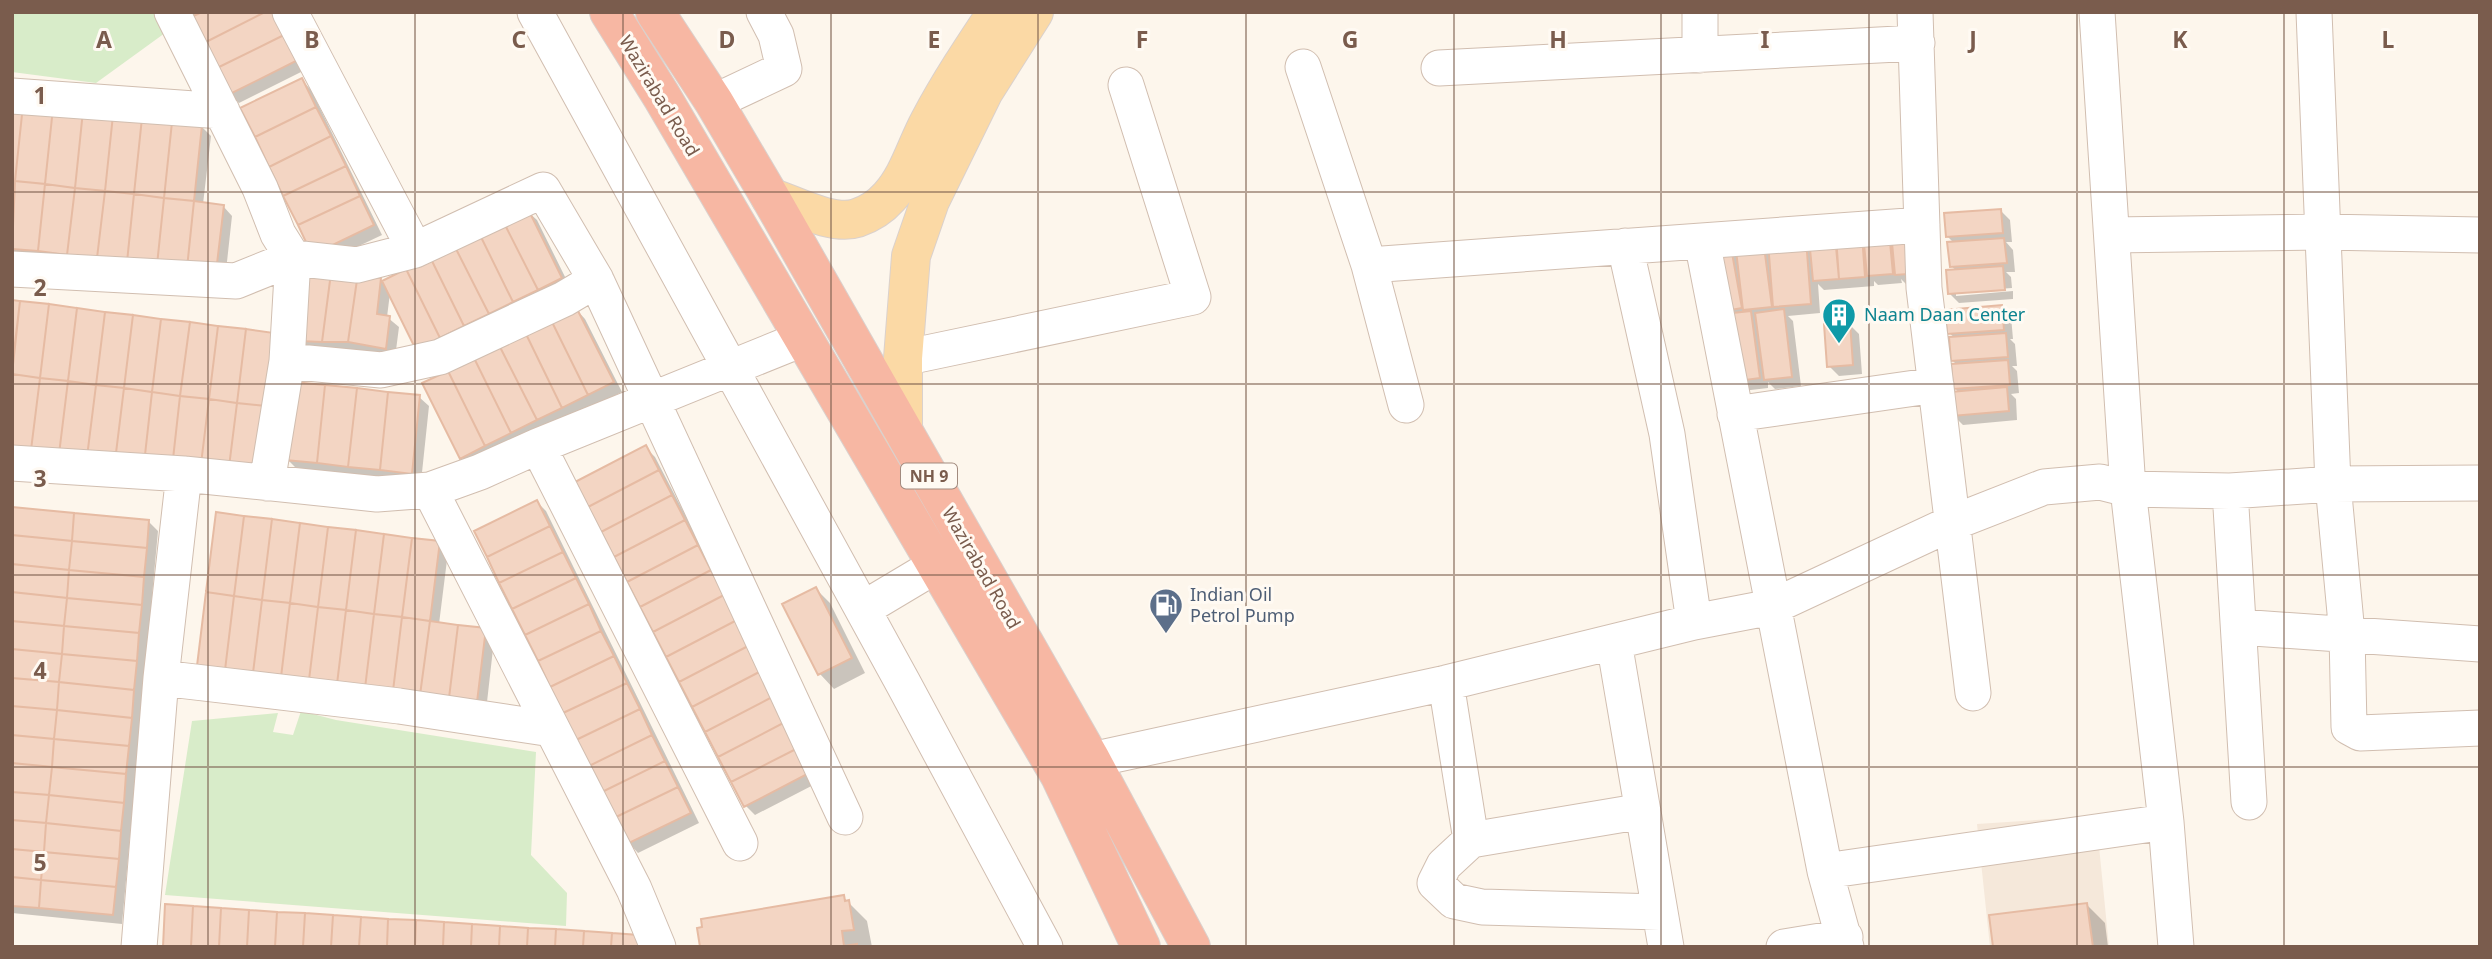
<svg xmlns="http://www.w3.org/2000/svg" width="2492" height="959" viewBox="0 0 2492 959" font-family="'Noto Sans',sans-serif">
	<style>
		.residential { fill: #f5e8da }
		.green { fill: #d8ecc9 }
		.shadow { fill: #0003 }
		.building { fill: #f3d5c3; stroke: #e6bba3; stroke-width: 2 }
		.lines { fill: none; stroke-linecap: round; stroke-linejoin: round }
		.minor-casing { stroke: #d1beb0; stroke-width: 37 }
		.major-casing { stroke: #dad1cd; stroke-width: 40 }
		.highway-casing { stroke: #dad1cd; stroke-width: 40 }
		.minor { stroke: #fff; stroke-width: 35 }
		.major { stroke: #fbd9a5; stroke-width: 38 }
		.highway { stroke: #f7b7a3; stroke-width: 38 }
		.grid { fill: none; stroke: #7a5c4d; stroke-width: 2; stroke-opacity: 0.55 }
		.labels { text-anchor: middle; stroke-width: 6; stroke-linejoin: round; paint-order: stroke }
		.shield { fill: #fffaf3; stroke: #a28b7f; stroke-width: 2 }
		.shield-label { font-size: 16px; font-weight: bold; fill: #7a5c4d }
		.street-label { font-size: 18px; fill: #7a5c4d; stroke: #fffaf3 }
		.culture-label { font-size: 18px; fill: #0d838f; stroke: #fffaf3; text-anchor: start }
		.service-label { font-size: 18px; fill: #4e5e75; stroke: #fffaf3; text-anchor: start }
		.grid-label { font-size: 23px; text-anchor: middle; font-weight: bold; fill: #7a5c4d; stroke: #fffaf3; stroke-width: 6; stroke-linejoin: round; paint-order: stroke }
	</style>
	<rect width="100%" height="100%" fill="#fdf6ec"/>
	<path class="residential" d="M2096,816L2109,947H1990L1977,824Z"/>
	<path class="green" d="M12,12H154L165,33L96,83L12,72Z
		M301,711L336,720L536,752L531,855L567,893L566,926L165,895L192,721L278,713L273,732L293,735Z"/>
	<path class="shadow" d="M188,12H278L307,69L239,103L229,94Z
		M302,80L311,90L382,235L323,263Z
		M12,105L201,126L211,136L203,204L223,206L232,216L225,280L12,256Z
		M527,211L537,220L570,287L427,359L390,293L387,317L399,327L395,358L310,350L301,340L381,280L383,282Z
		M2001,211L2010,220L2012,242H2006L2013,250L2015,272H2006L2011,277L2012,288L1956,292V296L2013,291V299L1959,303L1950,294L1957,271L1951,266L1955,244L1948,237Z
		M1889,233L1929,282L1906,284L1901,279L1902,283L1878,285L1874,281V286L1824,290L1818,284L1820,313L1788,316L1793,321L1801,386L1775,389L1768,382V388L1742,391L1710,247Z
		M2002,307L2011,316L2013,339H2010L2015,344L2017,366H2012L2017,371L2019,393L2011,394L2016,399L2017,420L1963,425L1953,415L1959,393L1955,388L1957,365L1953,361L1955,338L1949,333Z
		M576,309L585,319L622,392L471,467L461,457Z
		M1849,324L1859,334L1862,374L1839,376L1829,366Z
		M419,397L429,406L421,482L297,469L287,459Z
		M646,448L655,457L823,780L755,815L746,806Z
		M537,502L546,511L699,823L638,853L629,843Z
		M12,509L149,522L158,531L122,924L12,913Z
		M439,543L448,552L439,624L485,630L494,640L486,711L208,675Z
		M816,589L830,603L865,673L834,689L820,674L784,605Z
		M843,897L867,921L872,947H702Z
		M2086,904L2105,923L2108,947H1994Z"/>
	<path class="building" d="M202,12H265L202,44L189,18Z
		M265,12H275L286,34L215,69L202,44Z
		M286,34L298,60L228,95L215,69Z
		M302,78L316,107L255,137L240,108Z
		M12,103L23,105L15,181H12Z
		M23,105L53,108L45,184L15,181Z
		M316,107L331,136L269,167L255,137Z
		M53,108L83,111L75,188L45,184Z
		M83,111L113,115L105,191L75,188Z
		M113,115L142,118L134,194L105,191Z
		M142,118L172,122L164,198L134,194Z
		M172,122L202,125L194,201L164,198Z
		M331,136L346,166L283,196L269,167Z
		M346,166L360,196L298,225L283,196Z
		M15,181L45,184L38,251L12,249Z
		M45,184L75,188L67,255L38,251Z
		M75,188L105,191L97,258L67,255Z
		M105,191L134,194L127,262L97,258Z
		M134,194L164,198L157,265L127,262Z
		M360,196L374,225L312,255L298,225Z
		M164,198L194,201L187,268L157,265Z
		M194,201L224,205L216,272L187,268Z
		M528,209L562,278L538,290L503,221Z
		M2001,209L2003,233L1946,237L1944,213Z
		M503,221L538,290L513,302L479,233Z
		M1917,229L1921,273L1895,275L1891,232Z
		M1889,231L1893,274L1867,276L1863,233Z
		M479,233L513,302L489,314L454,245Z
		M1862,234L1865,277L1839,279L1836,236Z
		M1835,236L1839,279L1813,281L1809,238Z
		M2004,238L2007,263L1950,267L1947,242Z
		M1763,239L1772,307L1743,310L1735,242Z
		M1806,239L1811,304L1773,307L1768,242Z
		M1730,242L1742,308L1720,312L1708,246Z
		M454,245L489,314L464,326L430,257Z
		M430,257L464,326L440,338L406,269Z
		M2003,266L2005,290L1948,294L1946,270Z
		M406,269L440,338L416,350L382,281Z
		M308,272L331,273L322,342L299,341Z
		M331,273H358L348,342H322Z
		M358,273L381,278L377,314L390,316L386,349L348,342Z
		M12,300L20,301L12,368Z
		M20,301L49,304L40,378L12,374Z
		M49,304L77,308L68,381L40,378Z
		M2002,305L2004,330L1947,334L1945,310Z
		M576,307L614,382L588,395L551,320Z
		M77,308L105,312L96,385L68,381Z
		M1784,309L1792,377L1764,380L1755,313Z
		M1751,311L1760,378L1731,382L1723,314Z
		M105,312L133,315L124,388L96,385Z
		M133,315L161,319L152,392L124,388Z
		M161,319L190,322L180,396L152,392Z
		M551,320L588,395L562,408L525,332Z
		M190,322L218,326L209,399L180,396Z
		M1850,322L1853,365L1827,367L1824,324Z
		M218,326L246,329L237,403L209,399Z
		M246,329L274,333L265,406L237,403Z
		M525,332L562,408L537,420L499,345Z
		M2006,333L2008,357L1951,361L1949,337Z
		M499,345L537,420L511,433L474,358Z
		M474,358L511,433L485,446L448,371Z
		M2008,360L2010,385L1953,389L1951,364Z
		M448,371L485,446L460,459L422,383Z
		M12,374L40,378L31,450L12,448Z
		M40,378L68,381L59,454L31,450Z
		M68,381L96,385L87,457L59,454Z
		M293,382L325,385L317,463L285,460Z
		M96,385L124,388L115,461L87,457Z
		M325,385L357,388L348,467L317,463Z
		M2007,387L2009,411L1952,416L1950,392Z
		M124,388L152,392L144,464L115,461Z
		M357,388L388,392L380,470L348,467Z
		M152,392L180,396L172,468L144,464Z
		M388,392L420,395L412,474L380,470Z
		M180,396L209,399L200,472L172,468Z
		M209,399L237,403L228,475L200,472Z
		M237,403L265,406L256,479L228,475Z
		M646,445L659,470L588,507L575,482Z
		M659,470L672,495L601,532L588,507Z
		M672,495L685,520L614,557L601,532Z
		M537,500L550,526L487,557L474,531Z
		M12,507L74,513L72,541L12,535Z
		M216,512L244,516L234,596L206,592Z
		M74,513L149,520L147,548L72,541Z
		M244,516L272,519L262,600L234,596Z
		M272,519L300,523L290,603L262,600Z
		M685,520L698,545L627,582L614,557Z
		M300,523L328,527L318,607L290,603Z
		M550,526L563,552L499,583L487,557Z
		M328,527L356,530L346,610L318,607Z
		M356,530L384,534L374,614L346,610Z
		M384,534L412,538L402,617L374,614Z
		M12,535L72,541L69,570L12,564Z
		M412,538L440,541L430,621L402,617Z
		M72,541L147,548L144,577L69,570Z
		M698,545L711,570L640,607L627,582Z
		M563,552L576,578L512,609L499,583Z
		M12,564L69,570L67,598L12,592Z
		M69,570L144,577L142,605L67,598Z
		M711,570L724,595L653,632L640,607Z
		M576,578L589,604L525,635L512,609Z
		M816,587L852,658L818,675L782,604Z
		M12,592L67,598L64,626L12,621Z
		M206,592L234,596L225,670L197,666Z
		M724,595L737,620L666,657L653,632Z
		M234,596L262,600L253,673L225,670Z
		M67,598L142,605L139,633L64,626Z
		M262,600L290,603L281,677L253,673Z
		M290,603L318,607L309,680L281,677Z
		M589,604L601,631L538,661L525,635Z
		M318,607L346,610L337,684L309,680Z
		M346,610L374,614L365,688L337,684Z
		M374,614L402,617L393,691L365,688Z
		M402,617L430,621L420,695L393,691Z
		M737,620L750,645L679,682L666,657Z
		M12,621L64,626L62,654L12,649Z
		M430,621L458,625L449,698L420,695Z
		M458,625L486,628L477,702L449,698Z
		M64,626L139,633L137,661L62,654Z
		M601,631L614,656L550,687L538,661Z
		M750,645L763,670L692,707L679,682Z
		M12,649L62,654L59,682L12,678Z
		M62,654L137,661L134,690L59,682Z
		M614,656L627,683L563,713L550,687Z
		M763,670L776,695L705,732L692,707Z
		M12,678L59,682L57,710L12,706Z
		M59,682L134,690L132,718L57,710Z
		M627,683L640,709L576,740L563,713Z
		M776,695L789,720L718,757L705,732Z
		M12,706L57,710L54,739L12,735Z
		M640,709L652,735L589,766L576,740Z
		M57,710L132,718L129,746L54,739Z
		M789,720L802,746L731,782L718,757Z
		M12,735L54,739L52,767L12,763Z
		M652,735L665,761L602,792L589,766Z
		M54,739L129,746L126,774L52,767Z
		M802,746L815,770L744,807L731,782Z
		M665,761L678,787L614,818L602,792Z
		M12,763L52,767L49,795L12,792Z
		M52,767L126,774L124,803L49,795Z
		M678,787L691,813L627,844L614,818Z
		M12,792L49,795L46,823L12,820Z
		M49,795L124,803L121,831L46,823Z
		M12,820L46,823L44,852L12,849Z
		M46,823L121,831L119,859L44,852Z
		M12,849L44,852L41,880L12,877Z
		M44,852L119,859L116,887L41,880Z
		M12,877L41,880L39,908L12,906Z
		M41,880L116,887L113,915L39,908Z
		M844,895L845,901L849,900L854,930L842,931L844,946L857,944V947H700L697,928L702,927L701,919Z
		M2087,903L2093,947H1993L1989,915Z
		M165,904L193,906L191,947H163Z
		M193,906L221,908L219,947H191Z
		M221,908L249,910L247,947H219Z
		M249,910L277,912L275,947H247Z
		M277,912L305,913L303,947H275Z
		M305,913L333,915L331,947H303Z
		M333,915L361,917L359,947H331Z
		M361,917L388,919L387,947H359Z
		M388,919L416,920L415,947H387Z
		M416,920L444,922L443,947H415Z
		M444,922L472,924L471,947H443Z
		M472,924L500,926L499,947H471Z
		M500,926L528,928L527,947H499Z
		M528,928L556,929L555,947H527Z
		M556,929L584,931L583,947H555Z
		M584,931L612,933L611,947H583Z
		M612,933L639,935V947H611Z"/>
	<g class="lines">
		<g class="minor-casing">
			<path id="minor" d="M172,12L260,188L278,234L293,258L287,361L267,483
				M290,12L415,250
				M535,12L903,683L1045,947
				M1700,12V55
				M1915,12L1924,288L1973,693
				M2097,12L2128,489L2166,822L2176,947
				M2314,12L2333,484L2347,634L2349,727L2360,733L2480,728
				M1303,67L1369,265L1406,405
				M1439,68L1917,43
				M12,96L222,111
				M714,102L784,69L776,35L764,12
				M2112,235L2323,232L2480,235
				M1702,241L1825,871L1846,947
				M1625,246L1667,434L1694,622
				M1369,265L1922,225
				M12,269L236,281L293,258L357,265L415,250L543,190L596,280L845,817
				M903,358L1193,297L1126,85
				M287,361L381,370L440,357L564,299L596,280
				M1735,414L1936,385
				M538,446L740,843
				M12,463L184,474L377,494L430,490L480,472L538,446L802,339
				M430,490L634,889L658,947
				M2230,491L2249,802
				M863,609L935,566
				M2239,627L2480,644
				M1614,642L1666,947
				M161,678L399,706L552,729
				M1446,683L1471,840
				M1091,760L1446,683L1694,622L1772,607L1952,523L2044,487L2100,482L2128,489L2230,491L2333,484L2480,483
				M1643,811L1471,840L1444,865L1435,883L1454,901L1482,907L1660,912
				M1825,871L2166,822
				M139,947L161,678L184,474
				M1784,947L1845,937"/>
		</g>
		<g class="major-casing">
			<path id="major" d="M770,197C794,205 833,226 857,218C869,214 881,206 889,197C908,177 916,146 929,122C949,84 973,48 997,12
				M903,431V358L911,256L930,201L984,91L1034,12"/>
		</g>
		<g class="highway-casing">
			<path id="highway" d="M609,12L662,97L1060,776L1141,947
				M655,12L714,102L770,197L1091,760L1191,947"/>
		</g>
		<use href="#minor" class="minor"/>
		<use href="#major" class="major"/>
		<use href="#highway" class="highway"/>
	</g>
	<path class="grid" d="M208,12V947M415,12V947M623,12V947M831,12V947M1038,12V947M1246,12V947M1454,12V947M1661,12V947M1869,12V947M2077,12V947M2284,12V947M12,192H2480M12,384H2480M12,575H2480M12,767H2480"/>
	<defs>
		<g id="building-pin" transform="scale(1.75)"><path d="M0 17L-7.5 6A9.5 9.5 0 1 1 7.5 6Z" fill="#0f9aa8" stroke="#fffaf3"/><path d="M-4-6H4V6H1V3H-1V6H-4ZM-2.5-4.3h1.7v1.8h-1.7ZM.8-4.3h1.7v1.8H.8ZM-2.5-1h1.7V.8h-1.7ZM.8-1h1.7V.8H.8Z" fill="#fff"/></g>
		<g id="fuel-pin" transform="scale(1.75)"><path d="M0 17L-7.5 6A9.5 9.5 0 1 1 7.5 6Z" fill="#5c6f8a" stroke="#fffaf3"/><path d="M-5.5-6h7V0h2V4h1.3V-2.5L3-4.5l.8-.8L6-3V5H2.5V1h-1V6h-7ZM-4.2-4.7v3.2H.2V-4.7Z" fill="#fff"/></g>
	</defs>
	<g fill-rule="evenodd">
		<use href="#building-pin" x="1839" y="315"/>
		<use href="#fuel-pin" x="1166" y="605"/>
	</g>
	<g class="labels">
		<rect class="shield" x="901" y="463.5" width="56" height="25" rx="5"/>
		<g class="shield-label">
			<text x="929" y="482">NH 9</text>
		</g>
		<g class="street-label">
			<text transform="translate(659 96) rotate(59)" y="6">Wazirabad Road</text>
			<text transform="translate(981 568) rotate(60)" y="6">Wazirabad Road</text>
		</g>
		<g class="culture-label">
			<text x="1864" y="321">Naam Daan Center</text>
		</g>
		<g class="service-label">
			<text x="1190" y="601">Indian Oil<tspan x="1190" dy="21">Petrol Pump</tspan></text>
		</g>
	</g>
	<g class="grid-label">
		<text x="104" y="48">A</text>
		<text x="312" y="48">B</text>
		<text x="519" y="48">C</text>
		<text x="727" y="48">D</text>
		<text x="934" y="48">E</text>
		<text x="1142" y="48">F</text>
		<text x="1350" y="48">G</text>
		<text x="1558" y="48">H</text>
		<text x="1765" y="48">I</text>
		<text x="1973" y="48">J</text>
		<text x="2180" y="48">K</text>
		<text x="2388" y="48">L</text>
		<text x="40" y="104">1</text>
		<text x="40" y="296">2</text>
		<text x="40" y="487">3</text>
		<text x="40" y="679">4</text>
		<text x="40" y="871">5</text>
	</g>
	<rect width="2492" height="959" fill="none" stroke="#7a5c4d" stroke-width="28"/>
</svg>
